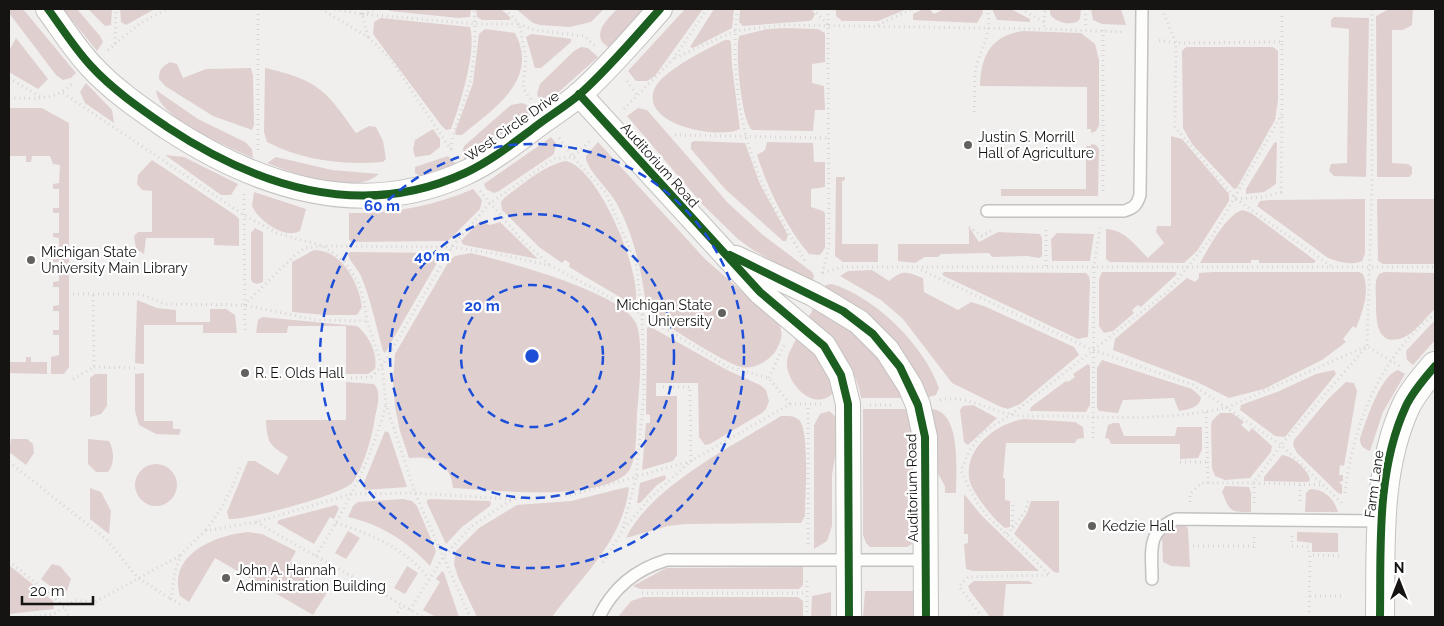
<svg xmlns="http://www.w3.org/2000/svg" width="1444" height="626" viewBox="0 0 1444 626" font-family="Raleway,sans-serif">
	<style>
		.green { fill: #dfd0cf }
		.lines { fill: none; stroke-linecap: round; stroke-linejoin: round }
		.lane-casing { stroke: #c3c1c1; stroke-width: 14 }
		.street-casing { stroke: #c3c1c1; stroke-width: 26 }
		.secondary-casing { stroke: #c3c1c1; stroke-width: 30 }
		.path { stroke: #d6d6d5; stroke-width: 3; stroke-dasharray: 1 4; stroke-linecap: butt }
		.lane { stroke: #fdfdfc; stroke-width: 11 }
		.street { stroke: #fdfdfc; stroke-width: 24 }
		.secondary { stroke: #fdfdfc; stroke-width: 28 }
		.cycleway-casing { stroke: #fff; stroke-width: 11 }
		.cycleway { stroke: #1b5e20; stroke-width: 8 }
		.ring { fill: none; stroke: #1d4ed8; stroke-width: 2.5; stroke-dasharray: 9 6 }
		.poi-dot { fill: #626160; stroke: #fff; stroke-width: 2 }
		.labels { text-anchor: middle; stroke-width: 4.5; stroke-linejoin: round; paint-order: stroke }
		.street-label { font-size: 14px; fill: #151413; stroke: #fff }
		.poi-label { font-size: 14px; fill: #151413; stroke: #fff; text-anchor: start }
		.centre { fill: #1d4ed8; stroke: #fff; stroke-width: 2.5 }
		.ring-label { font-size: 15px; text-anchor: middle; font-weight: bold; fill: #1d4ed8; stroke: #fff; stroke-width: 4.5; stroke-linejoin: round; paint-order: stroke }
	</style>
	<rect width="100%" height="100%" fill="#f1efee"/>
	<path class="green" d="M9,9H23L76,73L71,78L63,80L56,75L9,13Z
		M63,9H77L100,36L103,42L97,51Z
		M88,9H112L111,25L105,26Z
		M120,9H155L126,25L121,22Z
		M387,9H471L470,17L458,18L390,11Z
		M476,9H501L510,17V20H482L477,17Z
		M516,9H604L591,22L570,27L540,25L533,23Z
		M617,9H645L609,48L602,42C595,29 609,18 617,9Z
		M685,9H703L655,76L647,81H636L628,71Z
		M714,9H734L732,28L693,48L690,47Z
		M740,9H811L815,14L812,20L808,21L743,26L739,22Z
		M836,9H907L878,21H842L836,16Z
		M923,9H929L934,14L944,9H982L983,13L977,23L913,20V14Z
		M992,9H1011L1030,19V22L997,20Z
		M1050,9H1081L1080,19C1074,27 1055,23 1050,14Z
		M1091,9H1121L1126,25L1102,24L1093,20Z
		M1389,9H1413L1412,25L1403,30H1392V163L1408,164L1412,167V174L1409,177H1377L1376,16Z
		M1334,17L1369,18L1366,177L1334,176L1329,171L1331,164L1347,163L1349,29L1331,27V20Z
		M381,18L470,27C477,51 460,105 451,129L446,130L441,125L373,34L374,22Z
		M786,28L818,29L825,33V62L812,64V83L824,86L825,110H815L813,131L752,130C741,120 735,51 739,36L767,29Z
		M485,29L515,33C540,80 493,109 462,135H456L455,132L473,83L479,34Z
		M1022,31L1081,33L1095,44L1099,60V126L1096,131L1091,133V129H1087V87L980,86C981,56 990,37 1022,31Z
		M531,34L565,38L571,39V42L541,68H535L526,37Z
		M16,38L48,79L38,89L9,72V51Z
		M725,40H729L731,42L732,66L740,129C719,140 641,125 654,90C661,71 707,49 725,40Z
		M581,47L588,48L598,57L543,106L537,94L540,84L574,51Z
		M1186,47H1273L1278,51V100L1275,120L1237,188L1234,189L1192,144L1183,128L1182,51Z
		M170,62L177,64L183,78L206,69L251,68L253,76L254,125L252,130L213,116L165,86L159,79C159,69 162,67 170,62Z
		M265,68C318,80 326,90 356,133L369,126L376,127L383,141L386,159L383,162C343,165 303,161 267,142L264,132Z
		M86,83L112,110L114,123L85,103L80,92Z
		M156,90L198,119L245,142L252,149L253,158C229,147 158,119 156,90Z
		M522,103L527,105L532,114L465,159L462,154L464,146L511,105Z
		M9,108H42L69,123V367L64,374H51V357L59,355V335H53V330H59V311H53V306L59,305V287H53V282L59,281V262H53V258L59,257V238L53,237V233H59V213H53V208H59V189H53V184L59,183L60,165L53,164L50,156H32L31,162H26V156H9Z
		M638,108L647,110L728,203L763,235L812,272L814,276L812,283L753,250L738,239L703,205L627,116Z
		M433,129L440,139V147L430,155L415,157L413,149L415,140Z
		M1171,136L1182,139L1229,194V201L1197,251L1184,263L1110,262L1106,259V229C1125,230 1135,245 1148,258L1164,243L1156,232L1157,226H1171Z
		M551,137L556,143L554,154L499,191L494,193L486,189L484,184Z
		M694,141L745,143L760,184L788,235L786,241H783L725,189L691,149V143Z
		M598,142L705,259L779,324C784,334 781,342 775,352C768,361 754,370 741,367C727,364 661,323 649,312L646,304C641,269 634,236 617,204C609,189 592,176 586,160V156Z
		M767,142L813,143L814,162H825V187L811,189V207L823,211L825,213V248L820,255L809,254C786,227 768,189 757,155L765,150Z
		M1277,142L1276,184L1264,192L1246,194V189L1274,143Z
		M1091,144L1096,145L1099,149L1098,196H1001V189H1086V146H1091Z
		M165,155L184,157L238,184L231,195H221Z
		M448,156L456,164L420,176L415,173V167Z
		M276,157L332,170L379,174C352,197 295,174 267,163Z
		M152,160L235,215L239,219V246L214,245V238H146L144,254L136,249L134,236L138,232H152V191L142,190L137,184L138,175Z
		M566,161C598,167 644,275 635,306L569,267L570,263L565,260L562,263L539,247L502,210L501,202L504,198C522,185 544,165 566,161Z
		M836,177H845V180L842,181V244H878V262H843L835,256Z
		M473,189L482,200L480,209L448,241L352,242L349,240V213C393,214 433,206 473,189Z
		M254,192L306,209L300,231C285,240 258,220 252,206Z
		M1365,199V254L1362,261C1351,266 1339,262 1328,258L1257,206L1260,201L1269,200Z
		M1377,199H1435V264H1383L1378,261Z
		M1243,210L1251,213L1316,261L1314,263H1259V260H1251V263H1200C1208,249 1227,213 1243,210Z
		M480,221L490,225L500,222L538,259L464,245L461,241Z
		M969,227L979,242L998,232L1040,234L1042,238V256L1039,258L1027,256L992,257L989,253L941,254L938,257H925L915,263L898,261V244H969Z
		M255,228L263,232V282L257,284L252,282L251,278V233Z
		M1057,233L1094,234L1090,261H1052L1051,239Z
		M314,250C342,250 359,283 362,307L357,315H325L292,312V262Z
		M351,252L440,253L441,256L385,353L383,351C376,326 371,300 361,276C358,269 348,260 348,253Z
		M471,253C504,261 622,292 636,323C644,341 639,393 637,414C636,429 638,466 625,475C589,502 497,490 453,488C451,463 432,455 409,458L400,431L395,407L393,381L395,354L449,261L455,256Z
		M872,270L889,281C903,269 907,272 923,278L924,292L958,310L971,302L984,306L1074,347L1079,355L1020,404L1008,409L1001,407L952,383L903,319L881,300L840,276L848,271Z
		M944,272L1086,273L1089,276L1090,283L1088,337L1078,339L944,276L942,274Z
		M1102,272H1175L1177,274L1141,307L1138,305L1132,310L1134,313L1113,331L1104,333L1099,326V279Z
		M1213,272H1359L1363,274C1370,290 1363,312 1356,328L1353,326L1343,339L1346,342L1322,360L1264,389L1229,398L1197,382L1113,350L1115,339L1187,278L1195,282L1199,278V273Z
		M1384,272L1435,273V309C1425,318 1413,336 1399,339C1375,345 1376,316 1376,300C1376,292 1374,281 1379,274Z
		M832,284C875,297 924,345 939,388L936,395L926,398L909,362L894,342L822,289L826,285Z
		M137,300L157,308L176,310V322H210V309H226L235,315L237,333H203V325H144V364L135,363Z
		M814,307L856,334L886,365L904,398H861C856,363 831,342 807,320Z
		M262,317L357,326C369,335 378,354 375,369L368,374H346V326H288L287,333H256L258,320Z
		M1435,320V340L1413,365L1407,360L1406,351Z
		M649,326L727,370L760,385L766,390L769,401L766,409L762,413L710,444L705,445L699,437L698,383H656V396H677V455L673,461L642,470L646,423H650V415L646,414L647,328Z
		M796,339L820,359L830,373L834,392C815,414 785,383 787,361C788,353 793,346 796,339Z
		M26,357H31V362H47V374L9,373V362H26Z
		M1102,360L1192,389L1201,397C1200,408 1189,409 1179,411L1174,398L1123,400L1118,413L1099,411L1097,407V368Z
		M1088,364L1090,366V405L1086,412L1030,411L1031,407L1066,381L1068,382L1075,377L1073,374Z
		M1334,370L1336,374L1285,437L1275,436L1240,410L1241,405L1277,392L1316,374Z
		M1398,370L1405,374L1383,412L1370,451C1363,448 1360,446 1360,438C1366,422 1380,375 1398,370Z
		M144,373V421H173V429H181L179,435L156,434L139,425L135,411V374Z
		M95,374H107V406L101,414L90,417V378Z
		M346,382L374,384C382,392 377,408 375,417C373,435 363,468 353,482C343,495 247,520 229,519L227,512L248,461H255L278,475L288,457C270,445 267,444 266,420H346Z
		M1346,382L1354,383L1357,391L1344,466L1340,465L1339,475H1343V481L1339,482L1342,485V494L1338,493L1297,453L1293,445L1294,440L1329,398Z
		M973,405L997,418L968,445L964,442L960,410L963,406Z
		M863,409H908L915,444V538L912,544L907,547H870L866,543L863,535Z
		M930,409C962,409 956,471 956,493H945V486L937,472Z
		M829,411L837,418L840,427L832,475V526L827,541L814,549V425L820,414Z
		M1220,413H1232L1244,422L1241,425L1249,432L1252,428L1272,446L1271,452L1250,478L1225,480L1215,476L1212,468L1211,427L1212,421Z
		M781,416C788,416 794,415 799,420C810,430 805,499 805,516L801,523L685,524L668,526L626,538C650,487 734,445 781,416Z
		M1024,419L1075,422L1083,427L1084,438L1077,439L1075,443H1006L1003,478H1005V500L1010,501V527L1005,528C994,520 971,492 969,478C965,447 997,423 1024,419Z
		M1113,423H1119L1124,436H1175L1177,427H1202V450L1198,458L1180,459V444H1111L1109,439L1105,438L1108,425Z
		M385,431L389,433L407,487L365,490L363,485Z
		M11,439H27L33,444L34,453L26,465L9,452Z
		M88,439L109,441C114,450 115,464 108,472H96L88,464Z
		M1282,455C1292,455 1309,471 1310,480L1308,482L1264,481V477Z
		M135 485a21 21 0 1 1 42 0a21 21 0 1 1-42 0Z
		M665,475L666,479L657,485L640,503H637L640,483Z
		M1225,486L1249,487L1251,493V512C1229,512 1230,511 1222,492Z
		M627,487L629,488C622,542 583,575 552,617H477L458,577L454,564L456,551L479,528L517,505L571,501Z
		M90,488L101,492L111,511L109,534L90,519Z
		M1310,489C1324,489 1334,498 1338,512H1305L1306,493Z
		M964,494L982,516L1039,571H973L966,569L964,544L968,543V534H964Z
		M403,499L412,501L417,506L436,551L430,566C407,541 382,525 348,517L353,506L358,502Z
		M430,499L490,501L491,503L490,506L462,527L446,544L427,503V500Z
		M1031,501H1059V573L1054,572L1014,534L1027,513Z
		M336,505L339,508L334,519L330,517L314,544L277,523L279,520Z
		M1171,523L1185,525L1188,528L1190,567L1171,566L1163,562L1162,534Z
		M348,531L360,538L346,559L335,553Z
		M248,532L262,534L296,551L290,562L311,575L308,579L328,591L313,615L215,558L189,602L180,596C167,554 216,535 248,532Z
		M1297,532L1338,533V552H1312V543L1297,541Z
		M52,564L60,566L71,579L67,591L58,592L41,579Z
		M9,565L53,601L54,609L9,614Z
		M407,566L418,573L405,594L394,588Z
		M803,567V585L799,589H640L633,586L666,568Z
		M442,571L444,573L459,617H436L423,610L440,582L436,579Z
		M974,581H1029L1033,584H1006L1003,617H990L970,591L968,586Z
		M865,591H914L916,617H863Z
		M831,592V617H811L812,596Z
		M643,597H798L803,601V617H618L631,601Z"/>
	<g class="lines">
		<g class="lane-casing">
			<path id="lane" d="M987,211H1124C1134,208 1137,205 1140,195L1142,9
				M1152,579C1152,551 1146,531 1176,519L1381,521
				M599,617C613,588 636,569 667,560H926"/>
		</g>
		<g class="street-casing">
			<path id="street" d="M48,9C62,28 75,49 91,66C113,90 141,109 167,127C258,187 361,221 465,173C489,162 511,145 531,130C547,117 565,107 580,94C609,68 634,38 660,9
				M579,94L760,292L824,346L841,375L848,404L849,617
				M736,258L813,294L859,322L887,350L910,386L918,405L925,437L926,617"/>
		</g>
		<g class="secondary-casing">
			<path id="secondary" d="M1380,617C1381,547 1376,471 1406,406C1413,391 1425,378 1435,366"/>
		</g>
		<path class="path" d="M258,9V150
			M321,9L368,37L390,58L453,153
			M335,9L362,14L368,37
			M505,9L519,24L534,30L584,36L596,47
			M737,9C731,71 739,134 766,191C778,215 792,238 805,261
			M813,9L828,25L829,247L822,274
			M1021,9L1044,22V29L1125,32
			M1085,9L1086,29
			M1162,9L1176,43L1175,127L1236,199L1331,266
			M362,14L475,24H519L526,58L523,88L532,101
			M362,14L363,9
			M363,14L375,9
			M1044,22L1045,9
			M828,25V9
			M878,25L912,9
			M1103,30V194
			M1282,42V16
			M115,44L139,24L167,9
			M108,50L115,44L116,9
			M675,58L735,31L783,25L1044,29
			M9,78L41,97
			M627,81L638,97
			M63,93L244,215L277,233L323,246L344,261L358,282L364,302L367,321L382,366L386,404L415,493L470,617
			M9,98C35,98 54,102 74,82
			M624,109L674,58L707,9
			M974,112C975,99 974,86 975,73C979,48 994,36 987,9
			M675,135L827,138
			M559,138L573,157L606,193L636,263L642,314L644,393L636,478L622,531L602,564
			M451,149C454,125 464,105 470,82C475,60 476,32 474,9
			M480,191L520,238L551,266
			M244,194L245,333
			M1236,199L1264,197L1281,192L1282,115
			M969,227L982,236L994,229
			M1046,230V267
			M921,270L1093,350L1193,385L1281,445L1342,503
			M823,273L842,267H1435
			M73,294H140L165,304L244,305L316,320L367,321
			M244,305L295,255L305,248L323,246L452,247L504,255L551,266L642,314L728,367L769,378L790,404
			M94,367L136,368
			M351,378L371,377L382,366L452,247L489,204L553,159L573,157L590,141
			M769,378L785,343
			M73,379L94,367L93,294
			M940,400C967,394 988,411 1014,415C1029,417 1045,416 1060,416C1115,418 1175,420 1228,407L1367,346L1401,367
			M870,405H894
			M1206,412L1208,483
			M1093,438L1094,267L1100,228
			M9,462L107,540L138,578L171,599
			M1180,462H1207
			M1300,485V504
			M1345,493C1353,426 1379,357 1435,314
			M1190,502V494L1201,483H1254L1281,445L1367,346L1372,186V9
			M1254,503V483L1323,485
			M256,522L423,617
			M336,523C373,535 405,548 429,579
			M624,528L651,497L691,461L690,387H662
			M1013,528L1026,510L1028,501
			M206,530C221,510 232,491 240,467
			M1007,534L1012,529L1013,501
			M1292,536V546L1308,547L1310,555
			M1254,537V551
			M808,544V404
			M1193,546H1254
			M316,556C346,508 371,460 386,405
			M9,561L64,606L69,617
			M642,593H807
			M1310,596H1343
			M180,604L171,599L175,571L181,554L205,531L256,522L351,494L415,493L512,499L572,495L691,461L790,404H824
			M410,610L444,556L472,526L511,500
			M30,617L54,614L75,600L95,602L181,555
			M395,617L402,605
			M807,617V577
			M982,617L959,586L968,577L1050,575L988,517L977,503L961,471L969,451L983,432L1012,414L1167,292L1212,237L1282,114V42L1176,43L1158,40
			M1309,617L1310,555L1343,556"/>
		<use href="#lane" class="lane"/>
		<use href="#street" class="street"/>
		<use href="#secondary" class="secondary"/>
		<g class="cycleway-casing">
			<path id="cycleway" d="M48,9C62,28 75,49 91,66C113,90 141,109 167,127C258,187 361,221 465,173C489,162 511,145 531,130C547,117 565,107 580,94C609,68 634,38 660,9
				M579,94L760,292L824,346L841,375L848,404L849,617
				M730,255L843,311L873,334L900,367L918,405L925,437L926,617
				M1380,617C1381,547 1376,471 1406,406C1413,391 1425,378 1435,366"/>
		</g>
		<use href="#cycleway" class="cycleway"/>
	</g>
	<g class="ring">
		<circle cx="532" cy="356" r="71"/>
		<circle cx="532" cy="356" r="142"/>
		<circle cx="532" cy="356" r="212"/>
	</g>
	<g class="poi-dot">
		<circle cx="968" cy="145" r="5"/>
		<circle cx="31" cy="260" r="5"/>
		<circle cx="722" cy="313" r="5"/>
		<circle cx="245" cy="373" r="5"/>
		<circle cx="1092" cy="526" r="5"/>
		<circle cx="226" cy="578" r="5"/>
	</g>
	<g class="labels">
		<g class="street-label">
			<text transform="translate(512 126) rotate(-35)" y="5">West Circle Drive</text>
			<text transform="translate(660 165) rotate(48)" y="5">Auditorium Road</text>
			<text transform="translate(1374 484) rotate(-82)" y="5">Farm Lane</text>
			<text transform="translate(912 488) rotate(-91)" y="5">Auditorium Road</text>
		</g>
		<g class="poi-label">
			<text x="978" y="142">Justin S. Morrill<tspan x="978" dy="16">Hall of Agriculture</tspan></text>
			<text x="41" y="257">Michigan State<tspan x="41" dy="16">University Main Library</tspan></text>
			<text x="712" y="310" text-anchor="end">Michigan State<tspan x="712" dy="16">University</tspan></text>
			<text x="255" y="378">R. E. Olds Hall</text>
			<text x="1102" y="531">Kedzie Hall</text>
			<text x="236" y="575">John A. Hannah<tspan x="236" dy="16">Administration Building</tspan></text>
		</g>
	</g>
	<circle cx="532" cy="356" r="8" class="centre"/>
	<g class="ring-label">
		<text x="382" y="211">60 m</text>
		<text x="432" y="261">40 m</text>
		<text x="482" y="311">20 m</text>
	</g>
	<rect width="1444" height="626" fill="none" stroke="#151413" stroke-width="20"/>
	<g transform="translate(1399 581)" stroke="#ffffff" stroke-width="4" paint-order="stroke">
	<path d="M0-4L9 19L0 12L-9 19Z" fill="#151413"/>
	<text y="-8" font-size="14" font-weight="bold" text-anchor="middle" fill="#151413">N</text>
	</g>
	<path d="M22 596v8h71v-8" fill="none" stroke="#151413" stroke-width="2.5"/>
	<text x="30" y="596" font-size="15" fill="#151413" stroke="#ffffff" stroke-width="4" paint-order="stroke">20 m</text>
</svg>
